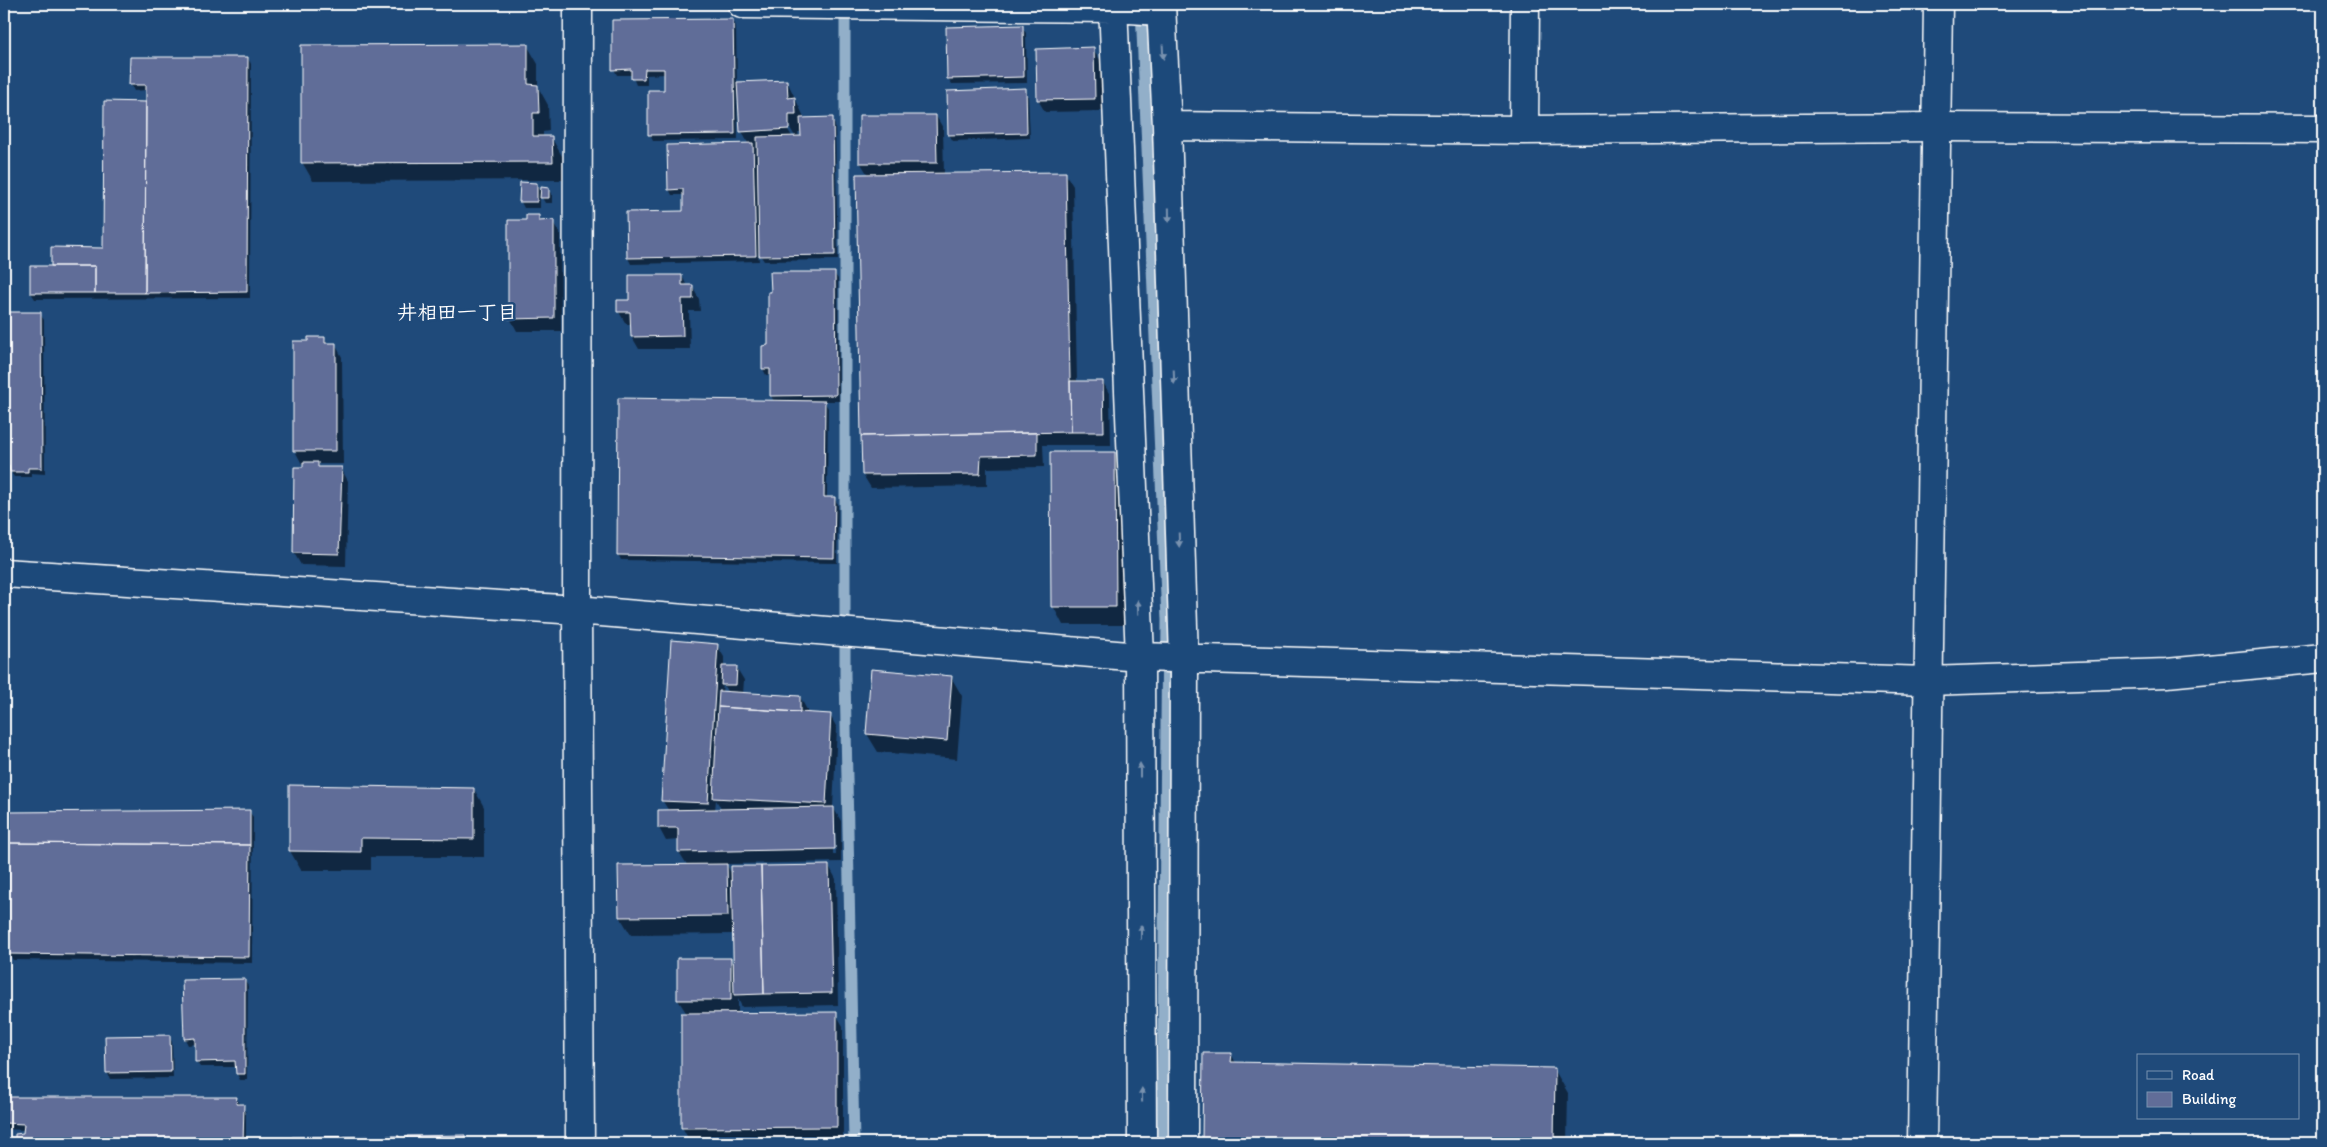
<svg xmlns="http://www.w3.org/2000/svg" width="2327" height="1147" viewBox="0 0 2327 1147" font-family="Itim,'Klee One',sans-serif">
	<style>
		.shadow { fill: #0007; fill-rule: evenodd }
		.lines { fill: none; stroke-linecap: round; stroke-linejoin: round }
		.stream { stroke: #92afc9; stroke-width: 11 }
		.building { fill: #616d98; stroke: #fff }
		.street-casing { stroke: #fff; stroke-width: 31 }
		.secondary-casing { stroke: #fff; stroke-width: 31 }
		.street { stroke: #1f4a7a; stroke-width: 28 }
		.secondary { stroke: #1f4a7a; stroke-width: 28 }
		.oneway { fill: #7992af }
		.labels { text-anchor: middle; stroke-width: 5; stroke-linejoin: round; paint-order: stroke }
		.neighbourhood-label { font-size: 20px; font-weight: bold; fill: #fff; stroke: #1f4a7a }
	</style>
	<rect width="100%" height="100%" fill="#1f4a7a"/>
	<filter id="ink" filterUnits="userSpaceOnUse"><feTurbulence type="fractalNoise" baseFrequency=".02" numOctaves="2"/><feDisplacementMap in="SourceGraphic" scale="10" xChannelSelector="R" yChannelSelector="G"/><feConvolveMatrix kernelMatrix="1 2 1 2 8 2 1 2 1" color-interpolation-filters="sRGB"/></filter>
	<g filter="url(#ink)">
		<path class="shadow" d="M733,20L736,26L737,83L787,81L805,119H832L835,125L838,260L764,261L758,252L759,261L631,264L628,258L685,212L684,195H672L669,189L749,145L742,132L739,90L737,91L738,140L653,141L650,135L666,91L665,74L647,75V85H636L632,75H617L614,69ZM787,123L796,138H793L785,125ZM798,132H802V137L799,138Z
			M1022,27L1026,33L1027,83L952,84L948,78Z
			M527,45L538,64V87L548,105L549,131L543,132V137H551L562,156L563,180L313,181L302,162Z
			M1093,49L1101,61L1102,111L1045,112L1038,100Z
			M248,58L251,64L250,298L35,299L31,293V267H52L104,249L147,104V90L134,91L131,85Z
			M1025,89L1028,95L1030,138L953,141L949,135L948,92Z
			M936,116L943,128L944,174L1065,173L1073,186L1077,382H1103L1110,395L1111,445H1043L1044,467L987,468V486L871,488L863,475L857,176L868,175L860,162Z
			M536,184L542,193L548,189L552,195V203H545L540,194V208H524L521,202Z
			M538,216L542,222H553L560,234L561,331H517L510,318L527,221Z
			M834,273L838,279L839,401H824L828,408L827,498H834L838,504L837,563L621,560L618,554L774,401L771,396V375H766L763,369Z
			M682,276L687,286H692L699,299L700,311H689L690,349H639L632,337V324H626L619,312Z
			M4,314H40L44,320L45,474L31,473V477H14L11,472H4Z
			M324,338L328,344H335L342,357L343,464H318L320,468H341L348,481L346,566L301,565L294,553L304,464H302L295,451L309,343Z
			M1115,453L1125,472L1126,625H1063L1053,606Z
			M717,645L724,657V667H736L744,680L743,694L800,697L807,710V714L830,715L837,728L833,807L841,821V862L726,864L733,876L829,866L836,879L838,1005L742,1007L738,999V1014H836L843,1026V1140H689L682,1127L687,1014L678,1000L730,959L734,966V934L631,935L620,917L688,866L679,852V840L666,841L659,828L669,811L662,800ZM723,684L728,693H722ZM716,800L722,810H715ZM833,819H835L836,855H833Z
			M951,677L962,696L957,759L878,752L867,734Z
			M474,789L484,807V857H371V870H301L290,851Z
			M249,811L253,817L252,963L13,960L9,954Z
			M244,980L248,986L247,1080H240L237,1074V1067H200L196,1061V1044L188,1045L185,1039Z
			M169,1036L172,1042L173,1078L110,1079L107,1072Z
			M1204,1054H1231L1236,1063L1554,1069L1568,1093L1567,1143H1203Z
			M7,1098L237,1099L246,1112V1143H16L17,1135H24L25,1130L4,1129V1104Z
			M465,1136L468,1143H408V1137Z
			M294,1138H398L401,1143H294Z"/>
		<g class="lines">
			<path class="stream" d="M845,5V674L854,1143
				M1141,8L1167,620L1162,1143"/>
		</g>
		<path class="building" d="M733,19L735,134L648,135V90H664V69H645L644,79H631V69L612,70V20Z
			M1023,25L1024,77L947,79L946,27Z
			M528,44V84L538,85L539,113H533V136H552L553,162L301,163V45Z
			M1094,47L1095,99L1037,100L1036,49Z
			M130,57H248L247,292L145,293L146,85H129Z
			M787,80L788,98L795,97L796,114H789V129L740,132L737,82Z
			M1026,88L1027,133L948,135L947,91Z
			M104,101L146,102L145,293H95V266H51V247L103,248Z
			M859,115H936L937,163H859Z
			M833,117L835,255L759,256L757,137L801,136L800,118Z
			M753,143L756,256L627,258L626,212L683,211V189L668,190L667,145Z
			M1066,172L1071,432L861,436L856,174Z
			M520,182L537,183V202H519Z
			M541,187L549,188V198H540Z
			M526,215H539V221L554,220V318L508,319V220H526Z
			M30,266H95V293H30Z
			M770,272H835L836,395L770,396V369H762V346L768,345V292H771Z
			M629,275H682V285H693V299H682L683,336L631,337L630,312H617V300H629Z
			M4,312H41L42,468H28V472H10L9,466H4Z
			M308,337H325V343H336V451H293V341H308Z
			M1070,381H1103L1104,432H1071Z
			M618,398L825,401L824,497H835L834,558L617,555Z
			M1037,433V455L981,456L980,474L862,475L861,436Z
			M1050,452H1115L1116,607H1051Z
			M303,462H318V467H342L339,554L293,553L294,467H303Z
			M671,640L718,644L708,803L661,801Z
			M722,666H737L736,685H721Z
			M871,669L952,676L947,741L866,734Z
			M719,691L800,696V712L718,707Z
			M718,707L831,714L826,804L713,798Z
			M289,785L474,788V839L361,838V852L289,851Z
			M834,807L835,849L678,852V828H658V810Z
			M250,810V845L9,843V812Z
			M9,843L250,845L249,957L8,954Z
			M727,864L728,916L619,917L618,865Z
			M829,865L832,993L764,994L761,866Z
			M731,866H761L764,994L734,995Z
			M677,958H731V1000H677Z
			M245,979V1074H236L235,1061L195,1062V1038L184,1039L182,980Z
			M837,1012V1127L681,1128V1013Z
			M170,1035L171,1072L106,1073L105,1036Z
			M1203,1053H1232L1231,1062L1555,1068L1554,1143H1202Z
			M6,1097H237L236,1104H244L243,1143H15V1134L23,1133L24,1124L4,1123V1102Z
			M465,1135V1143H407V1136Z
			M399,1136V1143H292V1137Z"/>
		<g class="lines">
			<g class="street-casing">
				<path id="street" d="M578,4L577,610L580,1143
					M742,4L1113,8L1161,11
					M1113,4L1140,657L1142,1143
					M1161,4L1167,126L1184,658L1183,1143
					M1167,126L1524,130L1937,127L2323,129
					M1524,130L1525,4
					M4,573L577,610L1140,657L1928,681L2167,673L2323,658"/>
			</g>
			<g class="secondary-casing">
				<path id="secondary" d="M1922,1143L1938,4"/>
			</g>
			<use href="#street" class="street"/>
			<use href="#secondary" class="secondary"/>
		</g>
		<defs><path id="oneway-solid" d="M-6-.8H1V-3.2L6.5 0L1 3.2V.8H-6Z" transform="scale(1.25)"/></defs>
		<g class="oneway">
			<use href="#oneway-solid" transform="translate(1163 52) rotate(87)"/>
			<use href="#oneway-solid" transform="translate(1169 215) rotate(89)"/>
			<use href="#oneway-solid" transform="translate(1174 377) rotate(88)"/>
			<use href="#oneway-solid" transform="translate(1179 540) rotate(88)"/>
			<use href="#oneway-solid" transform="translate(1138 607) rotate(-92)"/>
			<use href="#oneway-solid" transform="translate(1140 770) rotate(-90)"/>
			<use href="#oneway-solid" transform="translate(1141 932) rotate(-90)"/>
			<use href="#oneway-solid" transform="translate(1142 1095) rotate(-91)"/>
		</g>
	</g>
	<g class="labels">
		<g class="neighbourhood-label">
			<text x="457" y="319">井相田一丁目</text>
		</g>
	</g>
	<rect width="2327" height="1147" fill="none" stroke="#1f4a7a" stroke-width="20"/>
	<rect x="10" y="10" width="2307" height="1127" fill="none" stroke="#fff" stroke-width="2" filter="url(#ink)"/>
	<rect x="2137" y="1054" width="162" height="65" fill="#1f4a7a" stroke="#7992af"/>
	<rect x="2147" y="1071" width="25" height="8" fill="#1f4a7a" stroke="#7992af"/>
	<text x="2182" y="1080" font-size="15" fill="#ffffff">Road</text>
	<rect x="2147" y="1092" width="25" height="15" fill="#616d98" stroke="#7992af"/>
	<text x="2182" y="1104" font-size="15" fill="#ffffff">Building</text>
</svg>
